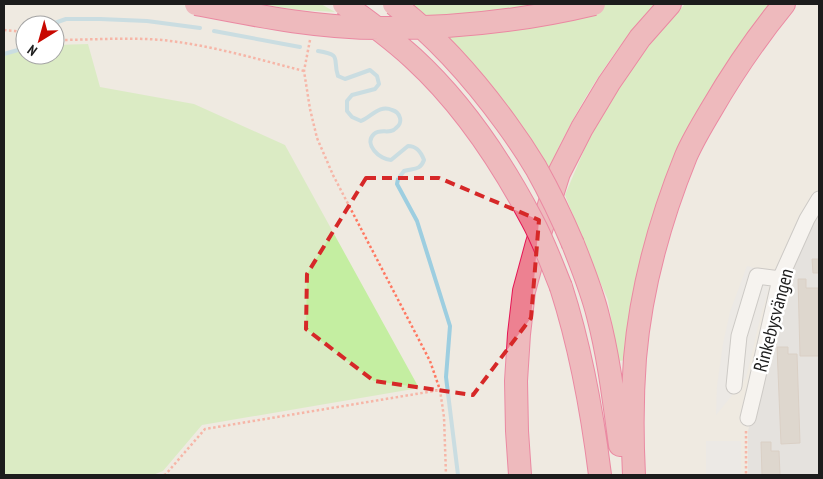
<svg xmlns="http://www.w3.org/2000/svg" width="823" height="479" viewBox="0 0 823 479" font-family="'PT Sans Narrow',sans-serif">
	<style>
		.residential { fill: #dad9d9 }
		.grass { fill: #c4eea1 }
		.parking { fill: #e8e8e8 }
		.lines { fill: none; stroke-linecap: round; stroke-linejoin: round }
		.stream { stroke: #9dcee0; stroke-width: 4 }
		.building { fill: #cbc0b7; stroke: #c1b1a2 }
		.minor-casing { stroke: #a3a3a3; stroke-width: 17 }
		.highway-casing { stroke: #e51554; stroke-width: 24 }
		.path { stroke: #ff7861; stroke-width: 2.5; stroke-dasharray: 2.5 2.5; stroke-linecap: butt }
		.minor { stroke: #fff; stroke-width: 15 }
		.highway { stroke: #ed8191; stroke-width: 22 }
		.highway-bridge-casing { stroke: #e51554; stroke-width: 24; stroke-linecap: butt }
		.highway-bridge { stroke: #ed8191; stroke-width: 22 }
		.marked { fill: none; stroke: #d62828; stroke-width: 4; stroke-dasharray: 10 6; stroke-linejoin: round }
		.labels { text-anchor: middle; stroke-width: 5; stroke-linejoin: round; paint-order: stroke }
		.street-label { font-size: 19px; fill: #1c1c1c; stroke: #fff }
	</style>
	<rect width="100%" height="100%" fill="#efeae1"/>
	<path class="residential" d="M819,215V475H748V431L777,316L800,248Z"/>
	<path class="grass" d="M256,4H321L335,12L300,10Z
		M411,4H655C620,42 590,86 566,133C559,145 554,158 549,171Z
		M685,4H774L692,122L628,360L618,361L608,300L591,261L565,195L587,143L616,90L658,34Z
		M88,44L100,87L194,104L285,145L419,388L202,425L163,471L153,475H4V56L11,53L25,49V55H55V45Z"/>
	<path class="parking" d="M747,266L773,273L760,319L746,378L716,415L717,386L723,344L730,312Z
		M706,441H741V475H706Z"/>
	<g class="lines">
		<path class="stream" d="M49,25L66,19H100L147,21L200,28
			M214,31L300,47
			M318,51C343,55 332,58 338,76L345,79L370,70L377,76L379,84L375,89L352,95L347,101V111L352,117L361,121C371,117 380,104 392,110C396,111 399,114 400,118C401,122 399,126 396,128C390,135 381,128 374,134C363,144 380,160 391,160L408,146C417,146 421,152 424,160C420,171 413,168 404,171L398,179L397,184L417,221L450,326L446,377L458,475
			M4,54L25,48"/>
	</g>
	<path class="building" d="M812,259H819V273H813Z
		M798,279H806V288H818L819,356H800Z
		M777,347H788V354H797L800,443L781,444Z
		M761,442H771V451H779L780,475H762Z"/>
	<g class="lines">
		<g class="minor-casing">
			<path id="minor" d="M734,386L739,336L757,276L780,279
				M748,418L755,389L780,279L807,219L819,199"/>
		</g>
		<g class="highway-casing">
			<path id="highway" d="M573,244C582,267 592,291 598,316C609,358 614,402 620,445
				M561,287C581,349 592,411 600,475
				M520,475L517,431L516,381L519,334L524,291L537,243L559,173L582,128L609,83L640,38L670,4
				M634,475C632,436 632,397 635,358C641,289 660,220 686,156C693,140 702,125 711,110C733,72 757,37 784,4"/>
		</g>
		<path class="path" d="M4,30L15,31L25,34
			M55,40C91,40 126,37 162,40C210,45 257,59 304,71
			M310,40L304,71L310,109L317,138L333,175L430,361L440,390L444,417L446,475
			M746,431V475
			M164,475L166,474L205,429L440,390"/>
		<use href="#minor" class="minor"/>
		<use href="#highway" class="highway"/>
		<g class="highway-bridge-casing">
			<path id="highway-bridge" d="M196,4C258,16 323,29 387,28C457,28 527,20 594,4
				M344,4C368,21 391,38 413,58C461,102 502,163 532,220C544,242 552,265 561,287
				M394,4C437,37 474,79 506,123C517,138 527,153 536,168C550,193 562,218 573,244"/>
		</g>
		<use href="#highway-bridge" class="highway-bridge"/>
	</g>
	<path d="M0 0H823V479H0ZM366,178H439L539,220L531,318L473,395L374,381L306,329L307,274Z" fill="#efeae1" fill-opacity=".55" fill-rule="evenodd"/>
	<path class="marked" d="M366,178H439L539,220L531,318L473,395L374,381L306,329L307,274Z"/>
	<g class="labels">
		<g class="street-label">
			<text transform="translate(773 320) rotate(-75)" y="7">Rinkebysvängen</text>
		</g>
	</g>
	<rect width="823" height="479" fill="none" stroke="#1c1c1c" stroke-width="10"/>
	<g transform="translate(40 40) rotate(217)"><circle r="24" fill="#ffffff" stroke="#a4a4a4"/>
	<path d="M0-4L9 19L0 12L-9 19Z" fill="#c80800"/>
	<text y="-8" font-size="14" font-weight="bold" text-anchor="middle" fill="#1c1c1c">N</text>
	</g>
</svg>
